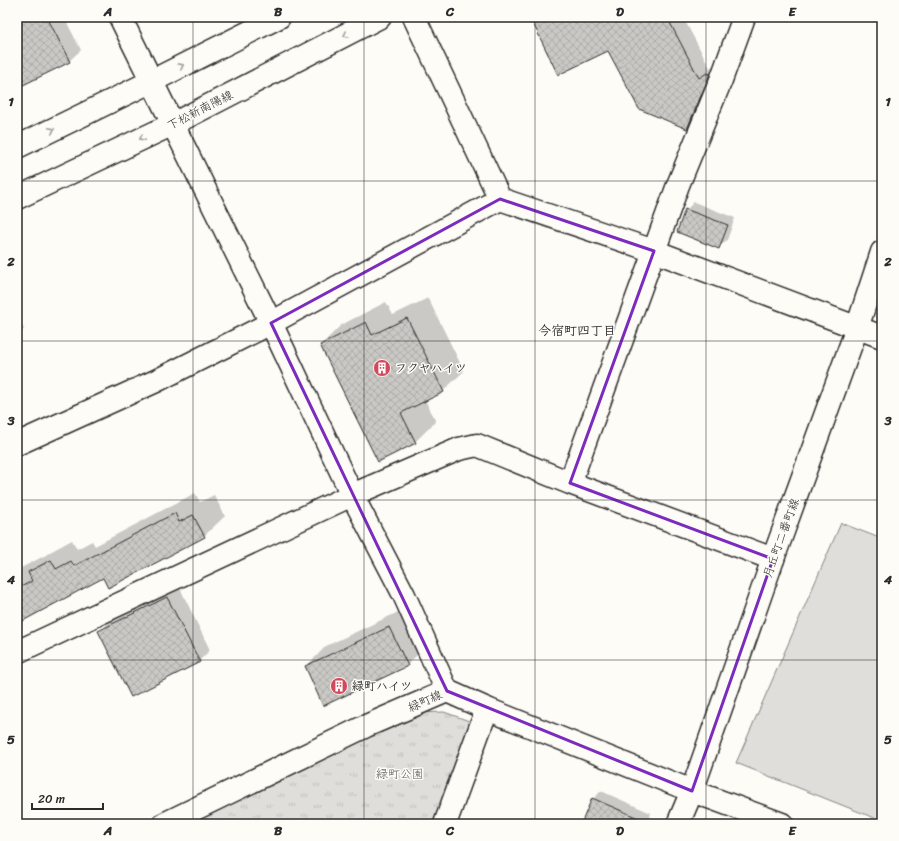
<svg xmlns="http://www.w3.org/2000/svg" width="899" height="841" viewBox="0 0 899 841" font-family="Sriracha,'Klee One',sans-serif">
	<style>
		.park { fill: url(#park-tufts); stroke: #858482 }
		.pitch { fill: #dfdeda; stroke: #858482 }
		.shadow { fill: #0003 }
		.building { fill: url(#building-cross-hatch); stroke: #2b2b2b }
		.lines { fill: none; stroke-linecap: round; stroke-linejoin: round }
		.street-casing { stroke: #2b2b2b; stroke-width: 25 }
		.secondary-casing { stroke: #2b2b2b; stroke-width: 25 }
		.street { stroke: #fdfcf7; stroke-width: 22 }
		.secondary { stroke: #fdfcf7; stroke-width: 22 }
		.oneway { stroke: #9e9e9b }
		.marked { fill: none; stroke: #7b2cbf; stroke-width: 3; stroke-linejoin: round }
		.grid { fill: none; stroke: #2b2b2b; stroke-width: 1; stroke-opacity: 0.55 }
		.labels { text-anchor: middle; stroke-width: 3; stroke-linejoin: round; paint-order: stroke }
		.street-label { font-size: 12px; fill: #2b2b2b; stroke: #fdfcf7 }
		.poi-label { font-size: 12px; font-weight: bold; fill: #2b2b2b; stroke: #fdfcf7; text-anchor: start }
		.park-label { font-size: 12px; fill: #585857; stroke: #fdfcf7 }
		.neighbourhood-label { font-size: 13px; font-weight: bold; fill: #2b2b2b; stroke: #fdfcf7 }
		.neatline { fill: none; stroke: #2b2b2b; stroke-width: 1.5 }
		.grid-label { font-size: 13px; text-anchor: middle; font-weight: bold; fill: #2b2b2b }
	</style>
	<defs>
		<pattern id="park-tufts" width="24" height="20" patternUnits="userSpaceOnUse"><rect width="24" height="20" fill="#dfdeda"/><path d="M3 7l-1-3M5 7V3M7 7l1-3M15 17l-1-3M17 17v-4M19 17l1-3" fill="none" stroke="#c0bfbb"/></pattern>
		<pattern id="building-cross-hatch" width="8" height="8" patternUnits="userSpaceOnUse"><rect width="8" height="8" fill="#c9c8c4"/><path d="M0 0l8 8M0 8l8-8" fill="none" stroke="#adaca9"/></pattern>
	</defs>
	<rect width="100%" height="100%" fill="#fdfcf7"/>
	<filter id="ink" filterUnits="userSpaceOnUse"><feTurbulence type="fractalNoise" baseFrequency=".025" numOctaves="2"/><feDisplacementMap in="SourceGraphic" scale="8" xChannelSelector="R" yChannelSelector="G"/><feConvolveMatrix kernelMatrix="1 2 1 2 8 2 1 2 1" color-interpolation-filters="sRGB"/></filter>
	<g filter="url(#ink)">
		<path class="park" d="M444,712L472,722L433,824H177L418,713Z"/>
		<path class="pitch" d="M841,523L882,539V821L736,763Z"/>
		<path class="shadow" d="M17,17H64L81,50L69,61L17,88Z
			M531,17H679L682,23L685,21L710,68L719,62L698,117L687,128L609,50Z
			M694,202L735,218L727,240L719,247L686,210Z
			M428,298L464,371L443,391L425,400L436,421L415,442L321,345L341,325L386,302L393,315Z
			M17,315L24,329L17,337Z
			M195,493L200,502L214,495L225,516L204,536L103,577L17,623V570L46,555L50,552L72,540L77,549L92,541L95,546Z
			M179,586L210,650L199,661L100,632L111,620Z
			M409,607L427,645L407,665L306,667L326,646Z
			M601,791L651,813L647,824H589L593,799Z"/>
		<path class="building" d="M17,17H47L70,62L17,88Z
			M530,17H667L699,78L707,73L710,74L687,129L639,109L608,51L558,75Z
			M685,209L728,225L719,249L677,232Z
			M407,318L444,392L401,413L416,443L378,462L320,345L366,322L372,335Z
			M175,513L179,522L193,515L205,537L108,588L103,578L17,624V589L32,581L28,572L51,560L56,569L71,561L74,566Z
			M167,597L200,662L131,697L98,631Z
			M389,627L408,666L323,706L305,666Z
			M592,798L652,824H581Z"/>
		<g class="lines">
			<g class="street-casing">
				<path id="street" d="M414,17L500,199L654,251L882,337
					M17,444L156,381L271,323L500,199
					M570,483L678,185L721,80L744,17
					M17,652L352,495L459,449L477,445L570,483L773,559
					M445,824L487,709"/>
			</g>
			<g class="secondary-casing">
				<path id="secondary" d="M120,17L271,323L352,495L404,595L447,691
					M17,147L152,81L279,17
					M17,198L173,124L380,17
					M164,824L366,726L447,691L487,709L692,791L782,824
					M678,824L692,791L773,559L857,328L882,252"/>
			</g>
			<use href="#street" class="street"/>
			<use href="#secondary" class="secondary"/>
		</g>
		<defs><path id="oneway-chevron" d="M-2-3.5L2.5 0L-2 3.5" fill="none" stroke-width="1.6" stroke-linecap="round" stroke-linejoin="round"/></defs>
		<g class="oneway">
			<use href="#oneway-chevron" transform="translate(346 35) rotate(153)"/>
			<use href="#oneway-chevron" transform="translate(181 66) rotate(-27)"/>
			<use href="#oneway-chevron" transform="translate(52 130) rotate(-26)"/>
			<use href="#oneway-chevron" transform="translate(142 138) rotate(154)"/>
		</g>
	</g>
	<path class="marked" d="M500,199L654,251L570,483L773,559L692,791L447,691L271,323Z"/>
	<path class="grid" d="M193,17V824M364,17V824M535,17V824M706,17V824M17,181H882M17,341H882M17,500H882M17,660H882"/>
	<defs>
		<g id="building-disc" transform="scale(0.9)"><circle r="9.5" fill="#d1495b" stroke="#fdfcf7"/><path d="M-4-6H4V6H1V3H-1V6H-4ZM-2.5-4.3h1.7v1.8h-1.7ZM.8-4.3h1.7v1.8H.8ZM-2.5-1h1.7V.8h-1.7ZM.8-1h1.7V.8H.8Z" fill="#fff"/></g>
	</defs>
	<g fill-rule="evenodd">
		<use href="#building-disc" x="382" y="368"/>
		<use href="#building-disc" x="339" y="686"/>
	</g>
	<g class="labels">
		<g class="street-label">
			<text transform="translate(200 110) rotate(-27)" y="4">下松新南陽線</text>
			<text transform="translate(781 538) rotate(-70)" y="4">月丘町二番町線</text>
			<text transform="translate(425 701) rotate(-24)" y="4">緑町線</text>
		</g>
		<g class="poi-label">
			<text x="395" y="372">フクヤハイツ</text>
			<text x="352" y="690">緑町ハイツ</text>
		</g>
		<g class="park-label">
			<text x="400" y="778">緑町公園</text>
		</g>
		<g class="neighbourhood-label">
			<text x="577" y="335">今宿町四丁目</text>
		</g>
	</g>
	<rect width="899" height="841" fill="none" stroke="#fdfcf7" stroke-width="44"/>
	<path d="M32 803v6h71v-6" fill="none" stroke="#2b2b2b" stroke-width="2"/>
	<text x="38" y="803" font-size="12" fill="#2b2b2b" stroke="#fdfcf7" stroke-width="3" paint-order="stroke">20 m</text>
	<rect x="22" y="22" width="855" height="797" class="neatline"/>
	<g class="grid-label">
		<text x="108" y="16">A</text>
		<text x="278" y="16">B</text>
		<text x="450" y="16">C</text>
		<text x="620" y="16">D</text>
		<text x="792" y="16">E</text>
		<text x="11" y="106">1</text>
		<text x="888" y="106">1</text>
		<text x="11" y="266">2</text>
		<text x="888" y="266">2</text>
		<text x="11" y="425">3</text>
		<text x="888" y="425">3</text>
		<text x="11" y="584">4</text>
		<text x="888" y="584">4</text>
		<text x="11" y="744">5</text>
		<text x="888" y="744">5</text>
		<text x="108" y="835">A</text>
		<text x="278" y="835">B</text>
		<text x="450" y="835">C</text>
		<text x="620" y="835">D</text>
		<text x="792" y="835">E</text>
	</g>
</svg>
